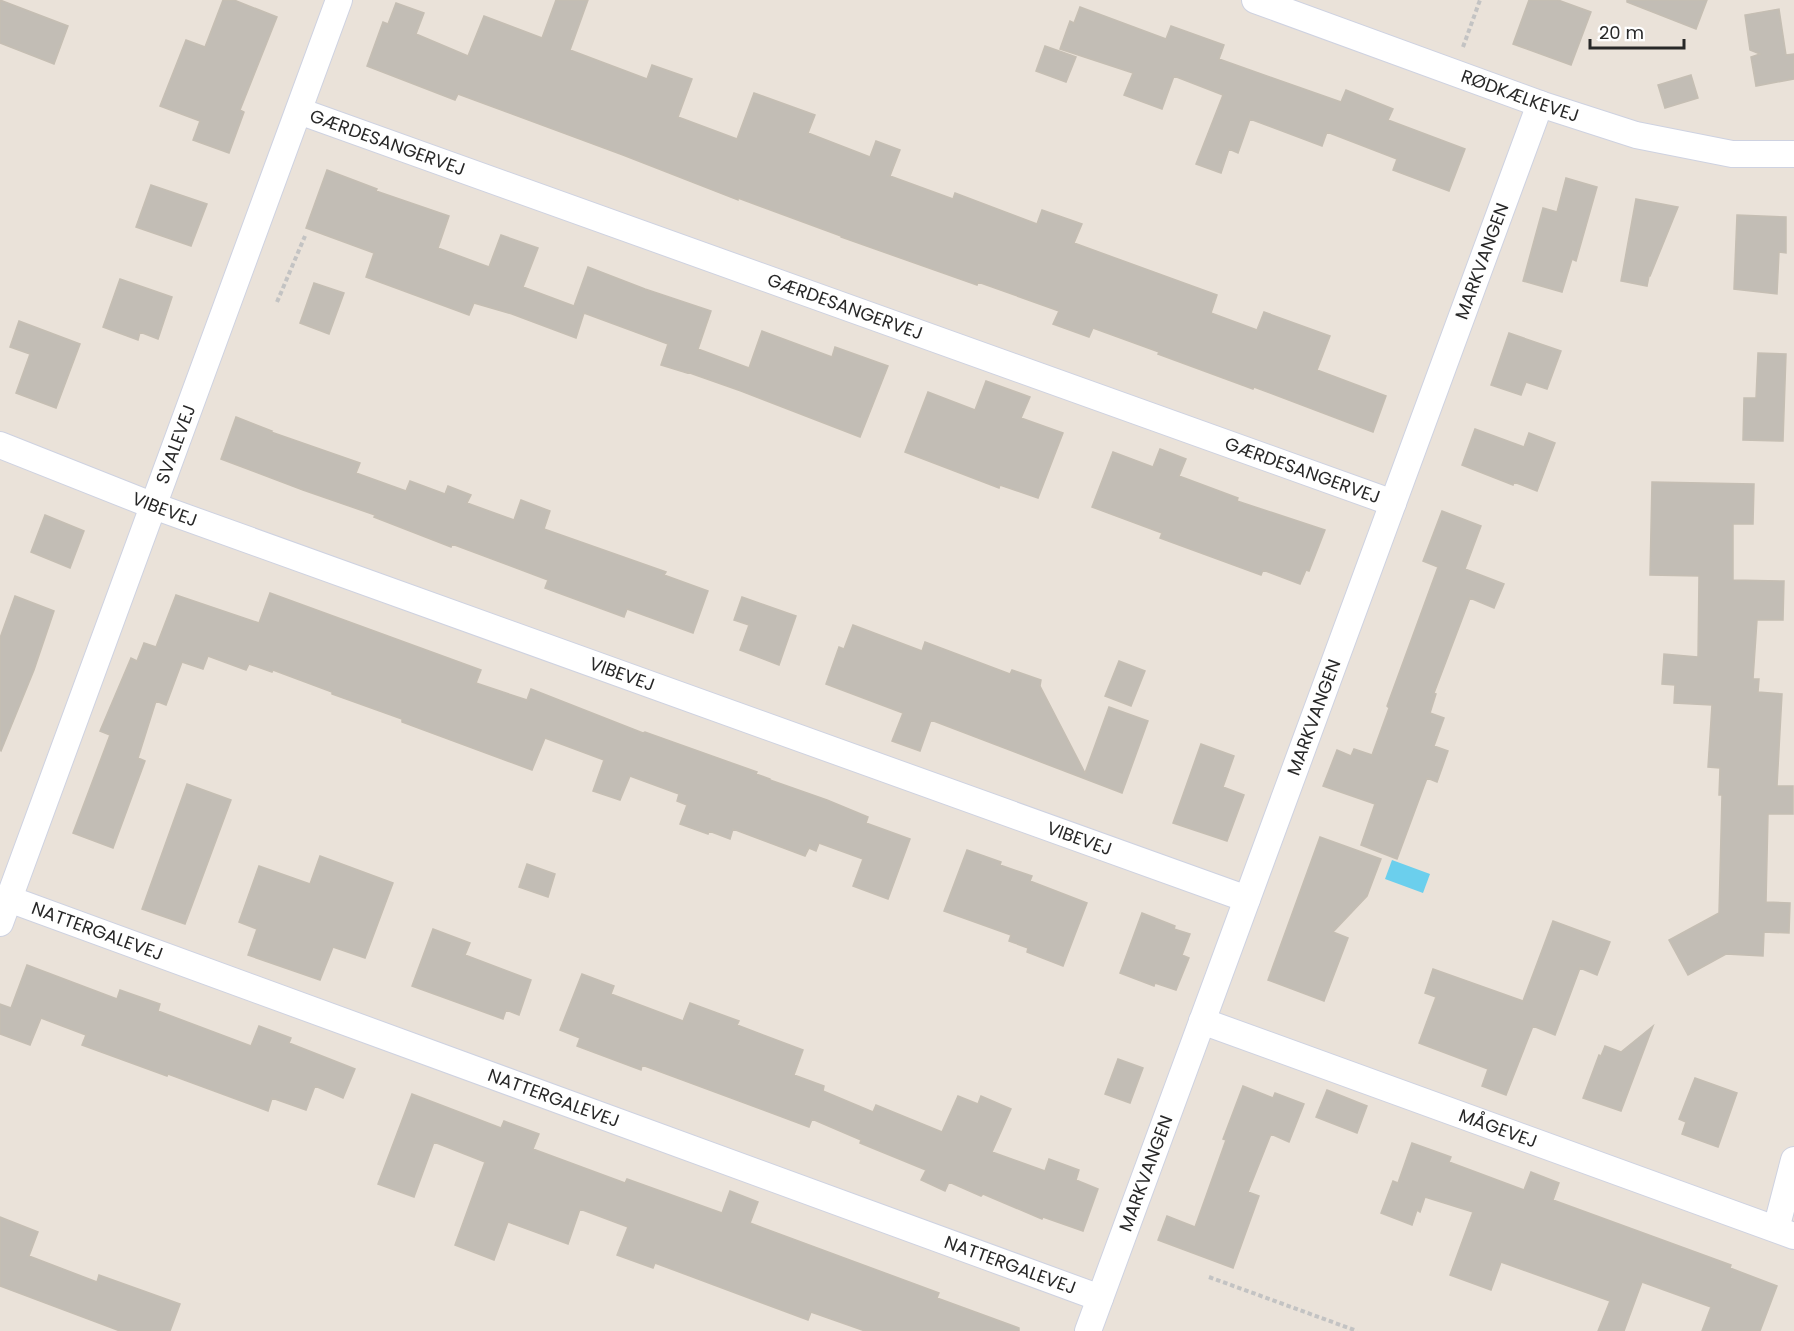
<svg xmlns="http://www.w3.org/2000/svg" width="1794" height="1331" viewBox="0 0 1794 1331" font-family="Poppins,sans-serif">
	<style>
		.water { fill: #6bcfed }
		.building { fill: #c2bdb5; stroke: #c5beb3; stroke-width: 1.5 }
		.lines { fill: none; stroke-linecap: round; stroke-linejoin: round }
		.minor-casing { stroke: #ced2e1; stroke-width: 28 }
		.path { stroke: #c3c3c3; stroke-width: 4; stroke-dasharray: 4.5 3; stroke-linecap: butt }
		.minor { stroke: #fff; stroke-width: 26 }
		.labels { text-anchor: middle; stroke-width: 4.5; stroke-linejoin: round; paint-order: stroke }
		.street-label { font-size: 18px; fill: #282828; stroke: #fff }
	</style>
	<rect width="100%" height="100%" fill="#eae2d9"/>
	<path class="water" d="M1392,860L1430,874L1423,893L1385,879Z"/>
	<path class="building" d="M0,0L68,26L54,64L0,43Z
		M223,0H234L277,17L240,110L244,112L229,153L193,140L200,121L160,106L186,40L205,47Z
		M556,0H588L570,50L647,79L652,65L692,79L678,117L737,139L754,93L815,115L808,133L870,157L876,141L900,150L890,176L953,199L955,193L1037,224L1042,210L1082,224L1074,243L1217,295L1211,313L1257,330L1264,312L1330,336L1317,370L1386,396L1373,432L1254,387L1253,389L1158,354L1159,352L1093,328L1089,337L1053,324L1059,311L978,282L977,285L841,237V236L738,198V200L623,155L458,94L455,100L367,66L383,22L388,24L396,3L424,13L416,34L468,56L484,16L542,38Z
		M1529,0H1558L1591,12L1571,65L1513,44Z
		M1627,0H1707L1696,29L1627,2Z
		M1080,7L1166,39L1171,26L1224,45L1219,59L1341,102L1346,90L1393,109L1388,120L1465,149L1449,191L1393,170L1397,159L1327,132L1322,146L1250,119L1238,153L1229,149L1221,173L1196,164L1223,95L1174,76L1162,109L1124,95L1133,73L1060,49L1070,21L1074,23Z
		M1779,9L1786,55L1794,54V79L1756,86L1751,57L1760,54L1750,50L1745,15Z
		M1045,46L1076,57L1066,82L1036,71Z
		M1691,75L1698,98L1665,108L1658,85Z
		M327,170L377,189L376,191L449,216L438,248L489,267L501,235L538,248L523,287L574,306L588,267L645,289L711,311L698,349L749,368L762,331L832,357L835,347L888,366L860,437L741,391L687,372V373L661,365L668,344L584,313L576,338L512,314L474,303L469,315L366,277L374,253L306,228Z
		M1566,178L1597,187L1576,261L1572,259L1562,292L1523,281L1543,208L1557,212Z
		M151,185L207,204L191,246L136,227Z
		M1636,199L1678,207L1650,276H1649L1647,286L1621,281Z
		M1737,215L1786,217V253L1779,252L1777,294L1734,289Z
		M120,279L172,297L158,339L140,332L138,340L103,327Z
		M314,283L344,293L329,334L300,323Z
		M19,321L80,344L56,408L16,393L30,354L10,347Z
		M1509,333L1561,351L1547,389L1526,382L1521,395L1491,385Z
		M1758,353L1786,354L1783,441L1743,440L1744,398H1756Z
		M986,381L1030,397L1021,418L1063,433L1038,498L1000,485L999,488L905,452L928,392L975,410Z
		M236,417L272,431L271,432L360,463L356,473L406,491L410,481L445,494L448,486L471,495L467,503L514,520L521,500L550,511L544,529L666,572L664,575L708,591L693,633L627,609L624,617L545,588L548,580L452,544L451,547L374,517L375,515L303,490L221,459Z
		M1475,429L1524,447L1529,433L1555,443L1537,491L1514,482L1513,485L1462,465Z
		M1160,449L1186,459L1179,476L1238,498L1237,501L1325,530L1309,571L1306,570L1300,584L1263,570L1261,575L1160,538L1162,533L1092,507L1113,452L1153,467Z
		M1652,482L1754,484L1753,524H1733V580L1784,581L1783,620H1757L1753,679H1759L1758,692L1782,694L1777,786H1793V814H1768L1766,902L1790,903L1789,933L1764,932L1763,956L1726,954L1688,975L1669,940L1719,913L1722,795H1719L1720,768L1708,767L1712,705L1674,703L1675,685L1662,684L1664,654L1698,657L1699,576L1650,575Z
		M1442,511L1481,526L1465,569L1504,584L1494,608L1470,598L1434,693L1436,694L1430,713L1444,718L1434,746L1448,751L1437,782L1427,778L1397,859L1361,845L1375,804L1323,786L1337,750L1351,756L1354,749L1372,755L1389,708L1387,706L1438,567L1423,561Z
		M45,515L84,531L70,568L31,552Z
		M270,593L481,670L476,683L527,700L531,689L643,733L645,732L757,772L756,774L770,779V780L827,800L868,817L866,823L910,839L888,899L853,886L863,859L819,843L816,851L809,848L805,856L733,829L730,839L709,831L708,834L680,824L687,805L677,801L679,794L630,776L620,800L593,791L604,760L545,738L532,770L402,722V719L332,694V692L273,670L272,672L249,664L246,670L208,656L203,669L182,662L166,705L156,701L138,758L145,761L113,848L73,833L110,735L100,731L131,658L137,661L144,643L156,647L176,595L259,623Z
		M15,596L54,611L34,670L1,751L0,750V638Z
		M742,597L796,616L779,665L740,650L749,625L734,620Z
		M853,625L922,651L925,642L1010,674L1012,670L1041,680L1040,686L1085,773L1109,707L1148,721L1122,793L931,720L920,751L892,741L903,713L826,684L839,647L844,649Z
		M1119,661L1145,671L1131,706L1105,696Z
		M1201,744L1234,756L1223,787L1244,795L1227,841L1173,823Z
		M187,784L231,800L185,924L142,909Z
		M1320,837L1381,859L1367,896L1333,932L1348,938L1324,1001L1268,980Z
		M967,850L1001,862L1000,865L1032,876L1030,881L1087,903L1063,966L1027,952L1028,948L1009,941L1011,935L944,911Z
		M320,856L393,883L365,958L333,947L320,980L248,955L257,929L239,922L259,866L310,884Z
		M527,864L555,874L548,897L519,887Z
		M1142,913L1175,926L1174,929L1190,934L1182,955L1189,958L1176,990L1155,983L1154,986L1120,973Z
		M1553,921L1610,942L1597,975L1580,968L1555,1035L1533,1026L1506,1095L1482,1086L1488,1069L1419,1043L1436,997L1425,993L1433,969L1523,1001Z
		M433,929L470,943L465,955L531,980L519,1015L506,1010L503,1019L412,986Z
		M27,965L117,999L120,990L160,1004L158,1011L251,1046L259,1026L291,1038L289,1043L355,1069L343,1098L315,1086L306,1110L272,1098L268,1111L168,1074L167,1076L82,1045L86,1035L41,1018L30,1045L0,1034V1004L11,1008Z
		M582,974L614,986L611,994L683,1021L690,1003L739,1021L737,1025L803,1050L794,1075L824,1086L823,1091L873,1112L876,1105L942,1132L958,1096L978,1104L981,1096L1011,1109L992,1152L1045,1171L1049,1159L1079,1170L1076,1180L1098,1189L1083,1231L1043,1217L1042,1219L983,1194L981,1196L949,1182L945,1191L921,1180L926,1170L860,1143L861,1140L812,1119L809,1127L642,1065L641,1070L577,1046L580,1038L560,1030Z
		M1653,1026L1621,1111L1583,1098L1599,1055L1601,1056L1605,1046L1621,1052Z
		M1118,1059L1143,1068L1130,1103L1105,1094Z
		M1695,1078L1737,1093L1718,1147L1682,1134L1686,1122L1679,1119Z
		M1243,1086L1273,1098L1275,1093L1304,1104L1289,1142L1271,1134L1248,1192L1259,1196L1233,1268L1158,1240L1167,1216L1195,1227L1226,1140L1223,1139Z
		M1327,1090L1367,1106L1357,1133L1316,1117Z
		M412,1094L501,1128L504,1121L539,1134L533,1149L625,1183L627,1179L722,1213L730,1191L758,1202L750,1223L939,1293L937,1298L1019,1328V1331H865L811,1312L808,1320L655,1263L653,1268L617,1255L628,1227L580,1209L568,1244L508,1222L494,1260L455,1245L485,1162L434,1142L414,1197L378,1184Z
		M1412,1143L1451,1157L1449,1162L1524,1190L1531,1172L1559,1183L1553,1200L1731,1265L1730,1268L1777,1286L1760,1331H1702L1711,1307L1642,1282L1624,1331H1598L1610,1301L1501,1262L1491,1290L1450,1275L1473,1212L1425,1197L1420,1212L1417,1210L1412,1225L1381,1213L1393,1181L1398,1183Z
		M0,1217L38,1232L29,1256L97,1282L99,1275L180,1304L170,1331H120L0,1286Z"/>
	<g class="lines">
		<g class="minor-casing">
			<g id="minor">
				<path id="s1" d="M1255,0L1540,104L1636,135L1732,154H1794"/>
				<path id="s2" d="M299,111L1393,503"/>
				<path id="s3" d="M0,445L154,506L1247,899"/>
				<path id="s4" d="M9,899L1100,1298"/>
				<path id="s5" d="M0,923L339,0"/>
				<path id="s6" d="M1202,1021L1794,1236"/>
				<path d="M1776,1229L1794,1160"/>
				<path id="s7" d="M1088,1331L1540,104"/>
			</g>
		</g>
		<path class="path" d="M1463,47L1480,0
			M277,302L305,236
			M1209,1277L1357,1331"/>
		<use href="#minor" class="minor"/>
	</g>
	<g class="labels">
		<g class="street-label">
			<text dy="6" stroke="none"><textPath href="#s1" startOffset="282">RØDKÆLKEVEJ</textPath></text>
			<text dy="6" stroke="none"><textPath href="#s2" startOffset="94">GÆRDESANGERVEJ</textPath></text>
			<text dy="6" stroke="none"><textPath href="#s7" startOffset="1140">MARKVANGEN</textPath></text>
			<text dy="6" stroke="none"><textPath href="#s2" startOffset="580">GÆRDESANGERVEJ</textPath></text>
			<text dy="6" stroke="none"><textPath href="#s5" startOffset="510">SVALEVEJ</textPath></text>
			<text dy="6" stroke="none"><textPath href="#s2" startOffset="1066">GÆRDESANGERVEJ</textPath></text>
			<text dy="6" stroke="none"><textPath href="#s3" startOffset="177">VIBEVEJ</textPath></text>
			<text dy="6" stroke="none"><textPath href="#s3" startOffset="663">VIBEVEJ</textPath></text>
			<text dy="6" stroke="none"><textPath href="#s7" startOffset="654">MARKVANGEN</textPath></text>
			<text dy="6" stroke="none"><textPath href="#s3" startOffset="1149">VIBEVEJ</textPath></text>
			<text dy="6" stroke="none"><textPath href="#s4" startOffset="94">NATTERGALEVEJ</textPath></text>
			<text dy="6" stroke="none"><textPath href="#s4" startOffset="580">NATTERGALEVEJ</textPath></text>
			<text dy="6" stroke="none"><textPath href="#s6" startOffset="315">MÅGEVEJ</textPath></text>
			<text dy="6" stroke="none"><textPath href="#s7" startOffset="168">MARKVANGEN</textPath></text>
			<text dy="6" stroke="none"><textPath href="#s4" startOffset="1066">NATTERGALEVEJ</textPath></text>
		</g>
	</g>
	<path d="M1590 39v9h94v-9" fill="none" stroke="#282828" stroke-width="3"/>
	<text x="1599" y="39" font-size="18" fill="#282828" stroke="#ffffff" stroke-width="4.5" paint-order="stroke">20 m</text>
</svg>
